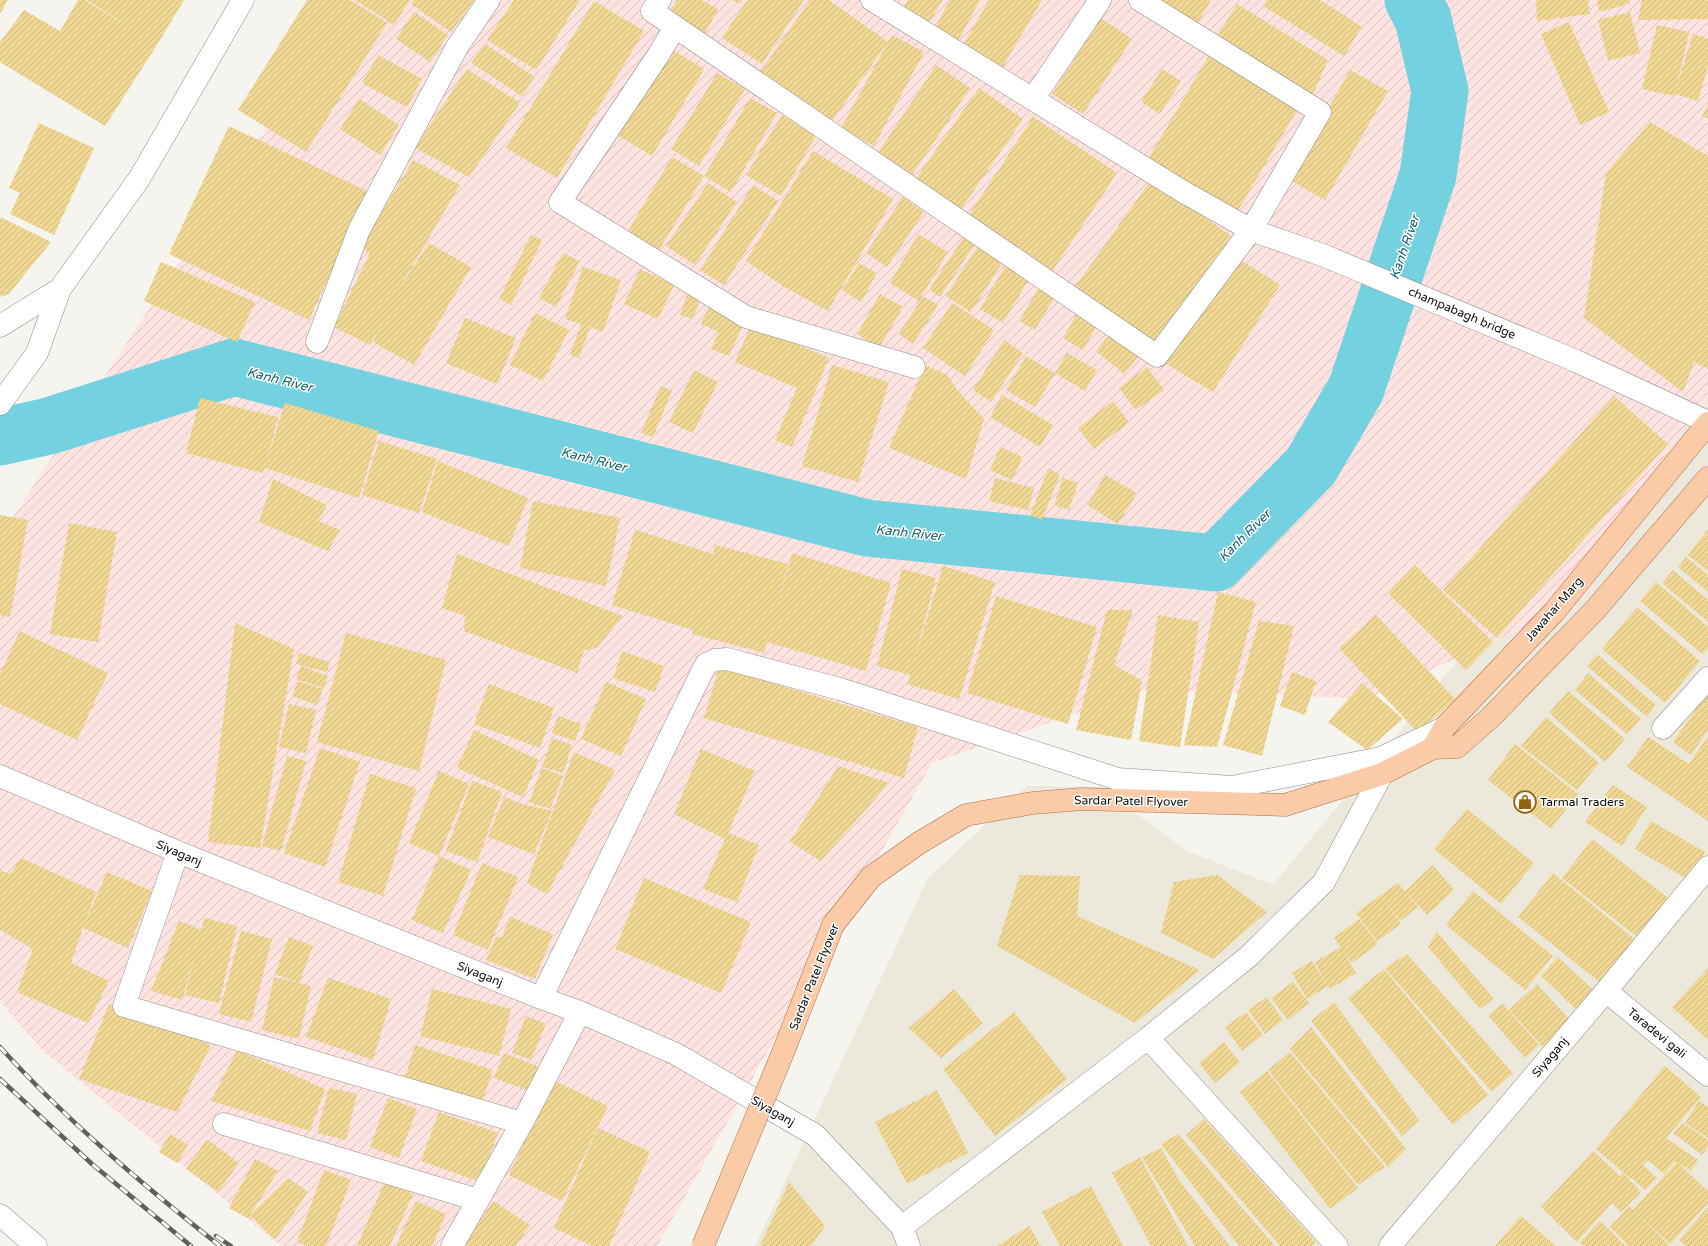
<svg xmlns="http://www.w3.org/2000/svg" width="1708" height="1246" viewBox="0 0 1708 1246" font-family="'Varela Round',sans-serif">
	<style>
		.built { fill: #ece8db }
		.industrial { fill: url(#industrial-furrows) }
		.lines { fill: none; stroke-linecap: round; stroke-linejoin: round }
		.river { stroke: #73d1e0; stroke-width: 57 }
		.building { fill: url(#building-hatch) }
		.minor-casing { stroke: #8f8d87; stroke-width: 23 }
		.major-casing { stroke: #a6714a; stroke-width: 23 }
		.minor { stroke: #fff; stroke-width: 22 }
		.major { stroke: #fbcaa7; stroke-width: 22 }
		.rail-casing { stroke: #61605d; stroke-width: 4.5 }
		.rail { stroke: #fff; stroke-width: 3; stroke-dasharray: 9; stroke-linecap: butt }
		.major-bridge-casing { stroke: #a6714a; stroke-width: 23; stroke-linecap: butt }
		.major-bridge { stroke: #fbcaa7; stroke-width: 22 }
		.labels { text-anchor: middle; stroke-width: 3; stroke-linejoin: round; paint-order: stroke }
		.street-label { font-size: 12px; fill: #0d0d0b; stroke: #fff }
		.poi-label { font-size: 12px; fill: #0d0d0b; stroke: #fff; text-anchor: start }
		.water-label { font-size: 13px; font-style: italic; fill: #14636d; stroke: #fff }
	</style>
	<defs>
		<pattern id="industrial-furrows" width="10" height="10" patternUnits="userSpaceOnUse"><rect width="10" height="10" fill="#fee3e1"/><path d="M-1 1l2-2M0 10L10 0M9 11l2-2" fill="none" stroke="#d8c2c0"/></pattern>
		<pattern id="building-hatch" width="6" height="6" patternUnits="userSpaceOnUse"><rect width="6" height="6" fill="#f0d793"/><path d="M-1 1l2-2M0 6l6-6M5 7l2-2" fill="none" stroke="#cdb77d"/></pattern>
	</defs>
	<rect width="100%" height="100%" fill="#f6f4ee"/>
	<path class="built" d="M1708,356V1246H755L928,878L1027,786L1103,787L1142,818L1187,851L1273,885Z"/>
	<path class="industrial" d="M342,0H1708V398L1540,621L1366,699L1148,689L932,763L657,1246H281L43,1051L0,1002V537L268,126Z"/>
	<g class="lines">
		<path class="river" d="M0,437L49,426L234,367L867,528L1216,563L1311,466L1356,389L1428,175L1440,91L1423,19L1413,0"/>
	</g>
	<path class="building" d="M0,0H8L0,14Z
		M78,0H85L131,28L87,0H184L157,45L105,126L0,62V42L24,10L60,31Z
		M307,0H350L387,23L306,152L238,110Z
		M355,0H410L394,25Z
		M414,0H474L451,32L411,4Z
		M514,0H580L536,70L487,40Z
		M677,0H701L718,9L703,38L667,19Z
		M731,0H742L740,4Z
		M747,0H804L762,64L722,38Z
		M810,0H829L888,42L829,125L758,75Z
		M908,0H943L928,24L903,8Z
		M950,0H980L957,43L934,30Z
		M989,0H1042L999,73L960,50Z
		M1161,0H1211L1198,23Z
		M1267,0H1320L1362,27L1344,56L1263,6Z
		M1536,0H1588L1590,14L1537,21Z
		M1597,0H1630L1629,4L1599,12Z
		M1642,0H1708V19L1638,20Z
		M594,1L644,31L557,178L506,148Z
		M1237,4L1328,60L1312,97L1218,35Z
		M414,12L448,35L430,62L396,39Z
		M1630,12L1640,53L1608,61L1598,20Z
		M1101,18L1132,39L1083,114L1052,94Z
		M1569,22L1609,112L1580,125L1541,34Z
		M1657,25L1689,32L1676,89L1693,34L1708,39V66L1698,101L1675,94L1674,96L1642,89Z
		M892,35L924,52L874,146L841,128Z
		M485,44L535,77L522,96L471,63Z
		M669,48L704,69L652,156L617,135Z
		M1211,52L1300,105L1234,217L1145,164Z
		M378,55L422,79L407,107L362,83Z
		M936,65L970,88L912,175L878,153Z
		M467,69L520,103L469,177L415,148Z
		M1162,69L1181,81L1160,114L1141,102Z
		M1350,70L1388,91L1325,200L1288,179Z
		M717,73L745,89L699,166L671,149Z
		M979,88L1023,119L957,215L912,184Z
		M750,98L777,113L731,192L704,176Z
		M359,99L399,125L380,155L340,129Z
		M1708,104V119L1702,116Z
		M782,115L816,136L781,196L746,175Z
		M1033,117L1117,173L1049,276L965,221Z
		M1650,122L1708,156V369L1694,362L1683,392L1584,318L1606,173Z
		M39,123L94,148L54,235L10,214L20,193L9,188Z
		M229,126L369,192L309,320L169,254Z
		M813,151L893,199L828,311L786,288L746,261Z
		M672,157L704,176L659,250L628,231Z
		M413,160L460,185L397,292L429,243L471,267L414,365L373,342L383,321L370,345L334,327L370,253L360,248Z
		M1151,180L1231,236L1152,348L1072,291Z
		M708,183L737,202L695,265L666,246Z
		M753,185L778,201L724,285L700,270Z
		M903,197L924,212L887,267L866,253Z
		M0,217L51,242L9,294L0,297Z
		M967,232L978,239L940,297L929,290Z
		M918,234L948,252L919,301L890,283Z
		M531,235L542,240L511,305L499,299Z
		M980,243L1004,260L971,312L946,296Z
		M563,253L580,261L556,307L539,298Z
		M1236,257L1280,285L1213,392L1166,364Z
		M1010,258L1033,272L1003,323L980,309Z
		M161,262L255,302L237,342L144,301Z
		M859,263L877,273L861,302L842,290Z
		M583,267L621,280L603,332L590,327L579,358L570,355L581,324L565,319Z
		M640,269L674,285L658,319L624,304Z
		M1044,279L1060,288L1035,330L1019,321Z
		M688,292L701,297L693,319L680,315Z
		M880,294L903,307L879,348L857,334Z
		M923,296L938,305L913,344L899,334Z
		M711,302L746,318L729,356L711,349L719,332L701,324Z
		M952,303L994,330L965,376L923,348Z
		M1080,308L1100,320L1083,350L1063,338Z
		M535,313L569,330L543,381L510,365Z
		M465,318L516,338L497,384L446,363Z
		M751,325L829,358L792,447L775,440L797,388L735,362Z
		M1115,328L1143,351L1124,374L1096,351Z
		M1004,340L1023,353L991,402L973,390Z
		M1067,353L1097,370L1085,391L1055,373Z
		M1026,356L1055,373L1035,407L1006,390Z
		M832,365L889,382L858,482L802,466Z
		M925,365L947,375L958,391L984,419L966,479L889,448Z
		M1147,367L1164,390L1136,410L1119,388Z
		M694,370L718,382L693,433L669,422Z
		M661,386L672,391L653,437L641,433Z
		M1002,395L1053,425L1040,447L990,417Z
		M1614,396L1668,444L1497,638L1443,590Z
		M200,398L278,417L267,461L285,403L379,431L359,498L265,468L263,473L186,453Z
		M1113,401L1129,422L1094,449L1078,428Z
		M379,441L437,459L419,513L362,495Z
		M1000,447L1023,457L1012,480L990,470Z
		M438,461L528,498L509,546L422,512Z
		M1048,469L1060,474L1042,520L1030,515Z
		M1105,475L1137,493L1118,524L1087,505Z
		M995,478L1034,488L1028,510L989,501Z
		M1063,478L1078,483L1069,510L1054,505Z
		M273,479L327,505L318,521L340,530L328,551L259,522Z
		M533,501L620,518L606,586L520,568Z
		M0,515L28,520L10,617L0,615Z
		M69,523L117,532L98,642L50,634Z
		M1708,529V571L1688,555Z
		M635,530L713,554L715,545L788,564L778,605L792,553L891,583L866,671L767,642L764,653L692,634L693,630L612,605Z
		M457,554L623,616L597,648L584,650L577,673L464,631L465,616L442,608Z
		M1686,557L1708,575V592L1678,567Z
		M1415,565L1493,642L1466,670L1388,593Z
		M943,566L995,582L959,699L907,684L910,675L877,666L902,569L936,578L914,661Z
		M1673,570L1708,600V622L1662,583Z
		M1656,582L1708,627V648L1702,654L1640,601Z
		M1218,592L1256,602L1217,747L1184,745Z
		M996,596L1097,627L1068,724L967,693Z
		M1637,607L1700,661L1665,703L1602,649Z
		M1107,610H1133L1114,665L1142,681L1131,740L1076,730Z
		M1158,615L1199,622L1180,747L1139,741Z
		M1376,615L1455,699L1418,733L1339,648Z
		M1259,621L1294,626L1262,756L1223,745Z
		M235,623L294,649L260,848L208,842Z
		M20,631L108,673L77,740L0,704V674Z
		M346,633L446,660L419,771L317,742Z
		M622,651L664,666L655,692L613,678Z
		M299,653L330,662L327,672L296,664Z
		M1597,654L1656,705L1647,717L1587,666Z
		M301,666L328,676L324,688L296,679Z
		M719,667L918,727L904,778L704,718Z
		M1292,672L1316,681L1305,715L1280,706Z
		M1588,673L1641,719L1627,734L1575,690Z
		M298,681L323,689L317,705L292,696Z
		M606,682L646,699L621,756L581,739Z
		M1362,683L1403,719L1367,750L1328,722Z
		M489,684L554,708L540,748L474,724Z
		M1568,691L1625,739L1605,762L1549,713Z
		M1708,692V730L1691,755L1673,742Z
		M289,704L316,710L306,753L279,747Z
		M558,716L581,724L575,741L552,733Z
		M1546,717L1599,763L1577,790L1521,746Z
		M474,730L539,760L523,797L457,768Z
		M1708,736V821L1627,767L1648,737L1689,764Z
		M552,738L572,745L563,773L542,767Z
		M1515,744L1578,794L1551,829L1488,780Z
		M320,748L360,762L325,867L284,853Z
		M701,749L755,771L728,833L759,845L737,902L703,889L725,839L674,814Z
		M574,752L615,770L547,894L527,883Z
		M287,756L306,761L281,851L262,846Z
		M838,766L889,783L821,861L790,842Z
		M542,768L563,776L550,809L529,802Z
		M439,771L469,784L439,856L409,843Z
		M370,774L416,788L383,896L338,882Z
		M472,781L502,792L477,862L446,851Z
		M1613,785L1647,807L1622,846L1585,822Z
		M504,797L522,804L552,811L534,854L488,837Z
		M1467,809L1534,863L1501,904L1434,849Z
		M1651,821L1705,852L1689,880L1635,849Z
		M1592,839L1671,900L1641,940L1562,878Z
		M439,856L471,870L443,933L412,920Z
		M21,858L96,892L84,926L107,872L152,891L128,948L83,928L71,963L109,981L88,1023L17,992L33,949L0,930V870L10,874Z
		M482,863L518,877L488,950L453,935Z
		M1433,865L1454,890L1427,915L1405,891Z
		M1553,873L1638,942L1603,985L1518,917Z
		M1020,875L1080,876L1077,916L1200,970L1135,1023L997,946Z
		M1217,875L1267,912L1213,959L1161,933L1174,882Z
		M644,878L751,922L721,993L615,949Z
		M1398,883L1418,907L1400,921L1381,895Z
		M1473,891L1553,956L1525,990L1446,925Z
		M1381,895L1401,924L1377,941L1356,913Z
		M510,917L553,934L535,979L486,960L496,937H502Z
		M204,918L237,926L219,1003L185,995L196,951L182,1000L151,991L179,921L202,930Z
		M1359,919L1378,944L1352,963L1334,938Z
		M241,931L272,939L251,1022L219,1014Z
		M1437,932L1494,999L1480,1009L1428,947Z
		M289,937L313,946L299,983L275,974Z
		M1341,947L1356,973L1330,989L1328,986L1307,999L1292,973L1312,961L1326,983L1315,962Z
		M1407,954L1513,1073L1492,1092L1385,968Z
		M1558,957L1599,995L1581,1014L1541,976Z
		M1708,968V1040L1672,1007Z
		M1384,969L1488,1095L1453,1125L1348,998Z
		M274,977L311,986L299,1039L262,1030Z
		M328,978L391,999L373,1060L306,1037Z
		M1293,982L1309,1003L1288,1020L1271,998Z
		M1537,984L1571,1021L1543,1047L1509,1010Z
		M432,989L511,1009L499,1056L420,1036Z
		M954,989L983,1023L941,1058L909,1028Z
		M1267,997L1283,1020L1265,1034L1248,1010Z
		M1334,1002L1419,1120L1402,1136L1311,1021Z
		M1502,1003L1539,1045L1525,1058L1488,1016Z
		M109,1004L211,1045L177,1112L79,1079Z
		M1014,1012L1067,1079L995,1136L943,1069Z
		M1246,1012L1263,1035L1242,1051L1225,1027Z
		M526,1016L546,1024L531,1060L512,1053Z
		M1311,1027L1406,1149L1388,1167L1290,1049Z
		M1224,1042L1240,1062L1215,1083L1199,1063Z
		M415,1045L493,1070L481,1105L404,1081Z
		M237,1050L325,1089L310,1131L211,1101Z
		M1290,1052L1385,1167L1358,1185L1268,1070Z
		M504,1053L544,1069L535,1093L494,1078Z
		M1665,1066L1701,1097L1666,1138L1698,1160L1691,1171L1675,1161L1664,1174L1648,1160L1643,1165L1657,1178L1645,1190L1632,1178L1631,1179L1596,1149Z
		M1267,1071L1358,1188L1330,1209L1240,1092Z
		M553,1080L608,1106L562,1201L509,1175Z
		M329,1088L357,1094L346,1140L317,1133Z
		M937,1090L968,1153L907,1184L875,1122Z
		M388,1098L417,1109L399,1158L370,1147Z
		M1699,1101L1708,1107V1138L1685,1123Z
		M439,1112L498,1133L480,1182L421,1161Z
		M1204,1119L1316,1242L1312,1246H1280L1186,1135Z
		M1683,1123L1708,1140V1147L1702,1155L1673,1133Z
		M598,1128L650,1152L609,1246H593L554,1228Z
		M170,1134L188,1145L177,1163L159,1152Z
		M1178,1134L1275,1246H1239L1161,1144Z
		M207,1139L239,1163L218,1192L186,1169Z
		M1161,1148L1179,1180L1230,1246H1195L1142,1157Z
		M1593,1151L1620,1176L1623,1173L1641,1192L1621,1212L1612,1203L1577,1242L1541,1207Z
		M1140,1157L1188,1246H1151L1112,1173Z
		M255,1159L278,1171L250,1215L251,1220L229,1208Z
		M1677,1162L1708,1191V1203L1670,1244L1633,1210Z
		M324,1170L351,1180L326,1246H308L297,1242Z
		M288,1178L308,1192L275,1240L250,1215Z
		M385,1181L413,1194L390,1246H357Z
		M789,1182L825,1226L811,1246H760Z
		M1091,1186L1123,1246H1060L1042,1212Z
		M416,1201L446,1214L432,1246H396Z
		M493,1201L530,1225L516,1246H463Z
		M1629,1206L1670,1246H1629L1610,1227Z
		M1708,1207V1246H1686L1679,1240Z
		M1521,1216L1556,1246H1495Z
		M1600,1221L1626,1246H1584L1580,1242Z
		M1029,1226L1041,1246H997Z"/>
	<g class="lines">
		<g class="minor-casing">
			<path id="minor" d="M660,0L652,11L1157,356L1251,230L1320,112L1140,0
				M872,0L1182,191L1251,230L1325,256L1576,361L1708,422
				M675,27L659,54L560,202L746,317L914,367
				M1033,99L1100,0
				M0,326L60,289
				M317,342L359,230L457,47L489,0
				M0,404L37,353L60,289L139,179L243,0
				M1663,728L1708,678
				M0,776L178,852L541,998L580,1012L676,1054L815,1135L902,1227L909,1246
				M178,852L124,1006L522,1123
				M1606,991L1708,1075
				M541,998L706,664L715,660L727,659L840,689L1118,779L1232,787L1381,758L1444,728
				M1148,1038L1337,1246
				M224,1124L478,1200
				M0,1215L36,1246
				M902,1227L1148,1038L1249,956L1324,882L1382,774
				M452,1246L522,1123L580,1012
				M1390,1246L1606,991L1708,867"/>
		</g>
		<g class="major-casing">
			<path id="major" d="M1433,748L1457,747L1491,717L1595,610L1708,478
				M833,925L871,877L919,843L966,815L1033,803L1082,799L1285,805L1382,774L1433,748L1444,728L1554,612L1708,423"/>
		</g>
		<use href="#minor" class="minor"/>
		<use href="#major" class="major"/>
		<g class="rail-casing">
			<path id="rail" d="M0,1047C66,1120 143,1185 220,1246
				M0,1079L92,1164L191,1246
				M216,1236L231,1246"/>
		</g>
		<use href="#rail" class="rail"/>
		<g class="major-bridge-casing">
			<path id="major-bridge" d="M703,1246L784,1050L833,925"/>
		</g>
		<use href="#major-bridge" class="major-bridge"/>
	</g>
	<defs>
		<g id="shop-ring" transform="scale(1.15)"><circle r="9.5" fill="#fff" stroke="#91640e" stroke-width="1.5"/><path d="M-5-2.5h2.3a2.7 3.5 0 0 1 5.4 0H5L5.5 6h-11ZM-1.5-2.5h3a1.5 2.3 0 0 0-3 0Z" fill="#91640e"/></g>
	</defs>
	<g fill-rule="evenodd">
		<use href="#shop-ring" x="1525" y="802"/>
	</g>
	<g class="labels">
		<g class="street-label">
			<text transform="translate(1462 313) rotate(23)" y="4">champabagh bridge</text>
			<text transform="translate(1554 609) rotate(-49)" y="4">Jawahar Marg</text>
			<text transform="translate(1131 801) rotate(1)" y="4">Sardar Patel Flyover</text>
			<text transform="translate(179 853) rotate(23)" y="4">Siyaganj</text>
			<text transform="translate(480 974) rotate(22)" y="4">Siyaganj</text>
			<text transform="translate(814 977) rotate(-68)" y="4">Sardar Patel Flyover</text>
			<text transform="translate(1657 1033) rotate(39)" y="4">Taradevi gali</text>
			<text transform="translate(1550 1057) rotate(-50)" y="4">Siyaganj</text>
			<text transform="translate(773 1111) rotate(30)" y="4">Siyaganj</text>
		</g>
		<g class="poi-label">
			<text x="1540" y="806">Tarmal Traders</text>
		</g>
		<g class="water-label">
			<text transform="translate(1404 247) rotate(-71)" y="5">Kanh River</text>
			<text transform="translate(280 379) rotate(14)" y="5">Kanh River</text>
			<text transform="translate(594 459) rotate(14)" y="5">Kanh River</text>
			<text transform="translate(909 532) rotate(6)" y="5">Kanh River</text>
			<text transform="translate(1244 535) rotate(-45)" y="5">Kanh River</text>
		</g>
	</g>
</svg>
